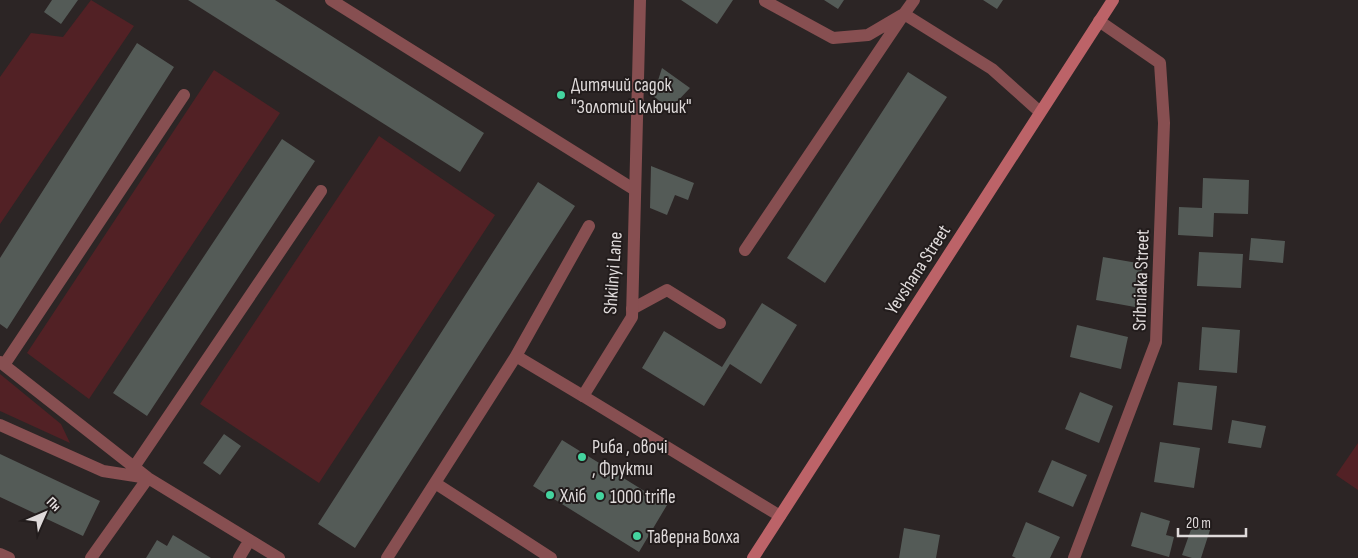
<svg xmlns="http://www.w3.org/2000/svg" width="1358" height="558" viewBox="0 0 1358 558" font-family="'Sofia Sans Condensed',sans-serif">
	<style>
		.green { fill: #522125 }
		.building { fill: #545b57 }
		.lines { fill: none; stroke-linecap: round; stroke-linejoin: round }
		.service { stroke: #874f51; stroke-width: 12 }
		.minor { stroke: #874f51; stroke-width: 12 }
		.secondary { stroke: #bc6368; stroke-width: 12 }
		.poi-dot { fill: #44d49f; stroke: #221c1c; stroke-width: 2 }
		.labels { text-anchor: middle; stroke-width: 4; stroke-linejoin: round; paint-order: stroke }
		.poi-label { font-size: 19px; fill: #dfdada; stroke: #221c1c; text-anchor: start }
		.street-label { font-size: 19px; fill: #dfdada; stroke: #221c1c }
	</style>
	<rect width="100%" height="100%" fill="#2c2525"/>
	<path class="green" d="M91,0L134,26L0,224V77L31,33L63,37Z
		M214,70L280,113L89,399L27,353Z
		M379,136L495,215L319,483L200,404Z
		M0,374L61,424L70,443L0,411Z
		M1358,443V490L1336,475Z"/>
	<path class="building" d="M52,0H78L61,24L44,12Z
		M188,0H275L484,133L460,172Z
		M681,0H733L717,24Z
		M824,0H844L838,9Z
		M983,0H1003L997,9Z
		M137,43L174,67L7,329L0,324V258Z
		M662,68L690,88L670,109L653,96Z
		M908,72L947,97L825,283L787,258Z
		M282,139L315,161L147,416L113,393Z
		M651,166L694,183L688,200L675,195L667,215L650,208Z
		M1203,178L1249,180L1248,214L1214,213L1213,237L1178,235L1179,207L1202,208Z
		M538,182L575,206L355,548L318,524Z
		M1251,238L1285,241L1283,263L1249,260Z
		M1199,252L1243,254L1241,288L1197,286Z
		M1103,257L1143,264L1135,307L1096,300Z
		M762,303L797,325L761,384L730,364L704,406L642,368L664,331L722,367Z
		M1077,325L1128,337L1121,369L1070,357Z
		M1202,327L1240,330L1237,373L1199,370Z
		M1178,382L1217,386L1212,430L1173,425Z
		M1080,392L1113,406L1099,443L1065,429Z
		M1232,420L1266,426L1261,448L1228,443Z
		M224,434L241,446L220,475L203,463Z
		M562,440L667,505L639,552L533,486Z
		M1160,442L1200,448L1194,488L1154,482Z
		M0,454L100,501L83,536L0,497Z
		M1052,460L1087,475L1073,507L1038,492Z
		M1141,512L1170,521L1166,535L1174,537L1169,557L1131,546Z
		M1026,522L1060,537L1050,558H1016L1012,556Z
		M1193,524L1210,530L1201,558H1192L1182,555Z
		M904,528L940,535L936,558H899Z
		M173,535L211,558H146L157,540L167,546Z"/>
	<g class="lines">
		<path class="service" d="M331,0L635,190
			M914,0L904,14L992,69L1040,112
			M765,1L833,38L868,35L902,15
			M745,250L904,14
			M632,309L667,290L720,323
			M516,356L589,226
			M0,362L148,478L279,558
			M4,365L184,95
			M0,425L103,471L148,478L91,558
			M134,467L321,191
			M435,483L551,558
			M0,554L9,558
			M239,558L249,541
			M387,558L516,356L583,396"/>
		<path class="minor" d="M640,0L632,317L583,396L780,516
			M1074,558L1156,342L1164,123L1160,63L1099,21"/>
		<path class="secondary" d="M753,558L1113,0"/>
	</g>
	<g class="poi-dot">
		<circle cx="561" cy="95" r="5"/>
		<circle cx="582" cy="457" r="5"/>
		<circle cx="550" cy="495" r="5"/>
		<circle cx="600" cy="496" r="5"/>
		<circle cx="637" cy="536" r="5"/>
	</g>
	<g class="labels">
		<g class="poi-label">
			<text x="571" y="91">Дитячий садок<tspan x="571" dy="22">"Золотий ключик"</tspan></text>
			<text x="592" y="453">Риба , овочі<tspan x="592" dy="22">, Фрукти</tspan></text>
			<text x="560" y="502">Хліб</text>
			<text x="610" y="503">1000 trifle</text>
			<text x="647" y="543">Таверна Волха</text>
		</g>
		<g class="street-label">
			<text transform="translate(917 269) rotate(-57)" y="7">Yevshana Street</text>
			<text transform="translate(612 273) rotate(-86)" y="7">Shkilnyi Lane</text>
			<text transform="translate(1140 280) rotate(-88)" y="7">Sribniaka Street</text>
		</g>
	</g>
	<g transform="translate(45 513) rotate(45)" stroke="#221c1c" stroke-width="4" paint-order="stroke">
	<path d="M0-4L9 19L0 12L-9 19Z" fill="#dfdada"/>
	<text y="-8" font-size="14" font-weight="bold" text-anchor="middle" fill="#dfdada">Пн</text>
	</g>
	<path d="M1178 528v8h68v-8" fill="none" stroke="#dfdada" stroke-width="2.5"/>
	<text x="1186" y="528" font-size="15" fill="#dfdada" stroke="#221c1c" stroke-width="4" paint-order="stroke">20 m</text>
</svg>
